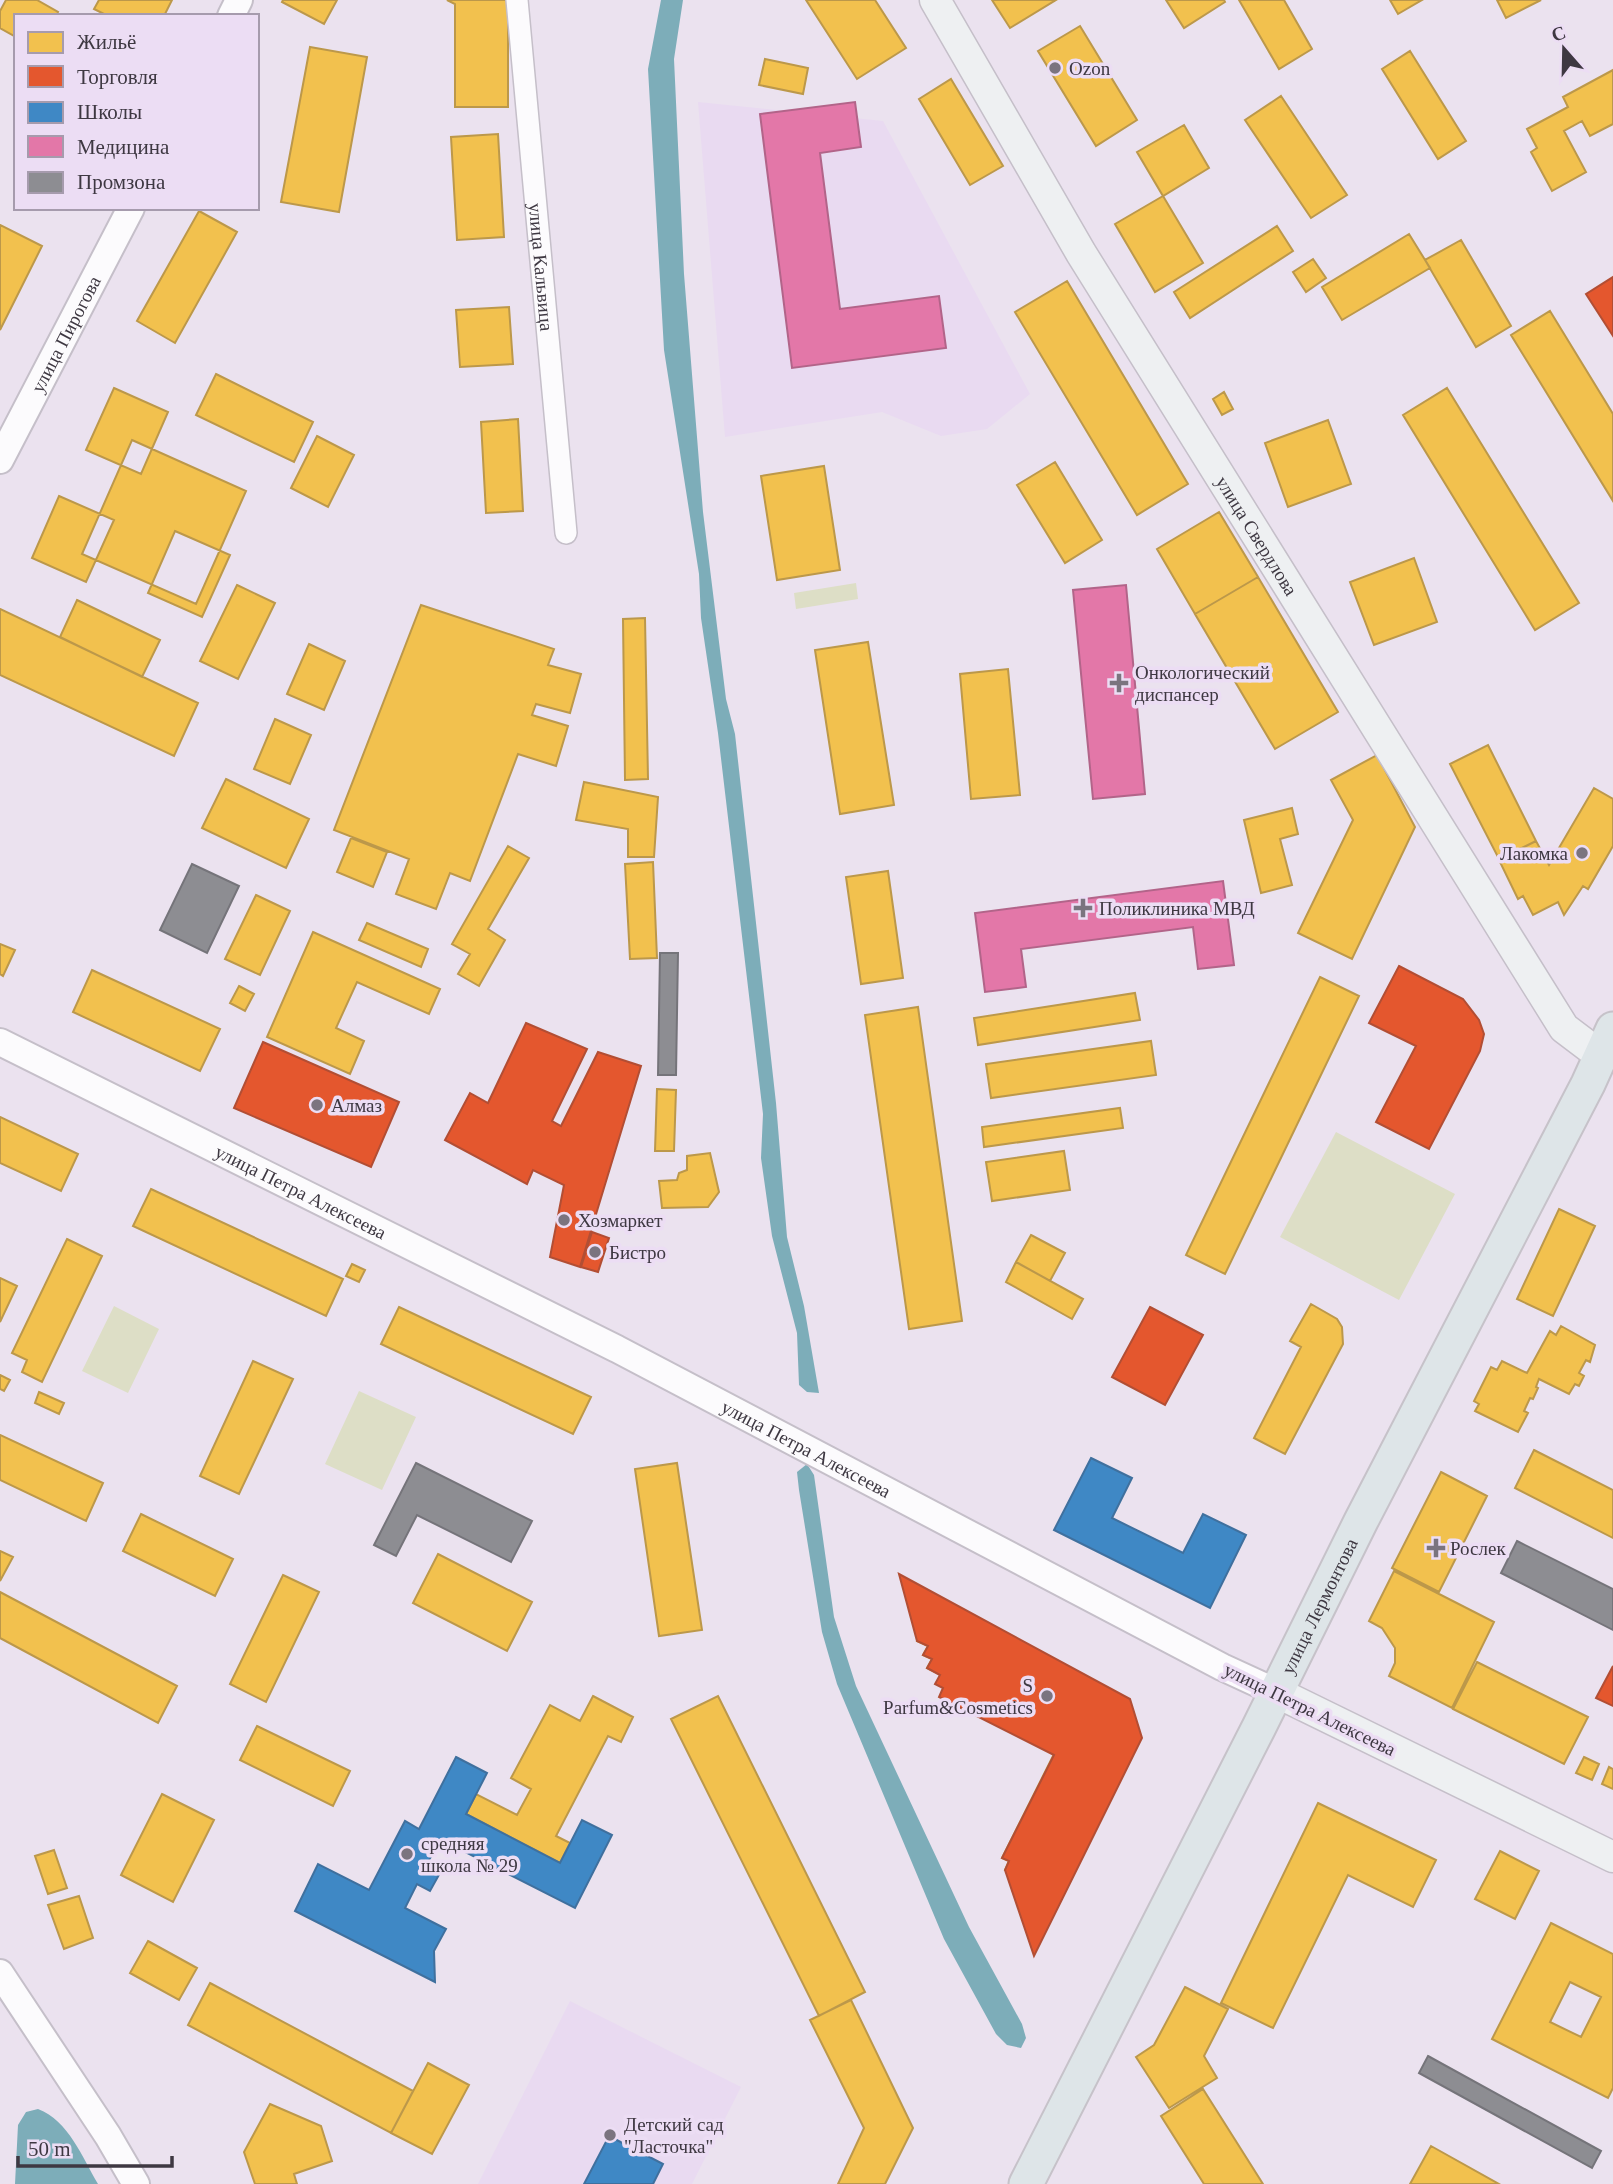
<svg xmlns="http://www.w3.org/2000/svg" width="1613" height="2184" viewBox="0 0 1613 2184" font-family="Georgia,serif">
	<style>
		.built { fill: #e9daf1 }
		.green { fill: #dddec6 }
		.water { fill: #7dadb9 }
		.homes { fill: #f2c14e; stroke: #bc984a; stroke-width: 2; fill-rule: evenodd }
		.shops { fill: #e4572e; stroke: #b24e34; stroke-width: 2 }
		.schools { fill: #3f88c5; stroke: #3f709e; stroke-width: 2 }
		.health { fill: #e377a8; stroke: #b26489; stroke-width: 2 }
		.industry { fill: #8d8d92; stroke: #75747a; stroke-width: 2 }
		.lines { fill: none; stroke-linecap: round; stroke-linejoin: round }
		.minor-casing { stroke: #c5bfc9; stroke-width: 24 }
		.tertiary-casing { stroke: #c5bfc9; stroke-width: 30 }
		.secondary-casing { stroke: #c5bfc9; stroke-width: 33 }
		.primary-casing { stroke: #c6c2c9; stroke-width: 37 }
		.minor { stroke: #fcfbfd; stroke-width: 21 }
		.tertiary { stroke: #fcfbfd; stroke-width: 26 }
		.secondary { stroke: #eef0f2; stroke-width: 30 }
		.primary { stroke: #dee5e8; stroke-width: 33 }
		.poi-dot { fill: #7b747f; stroke: #ecddf4; stroke-width: 2.5 }
		.labels { text-anchor: middle; stroke-width: 7; stroke-linejoin: round; paint-order: stroke }
		.poi-label { font-size: 19px; fill: #3e3842; stroke: #ecddf4; text-anchor: start }
		.street-label { font-size: 19px; fill: #3e3842; stroke: #ecddf4 }
	</style>
	<rect width="100%" height="100%" fill="#ebe2ef"/>
	<path class="built" d="M698,102L883,121L1030,394L987,429L941,436L882,412L725,437Z
		M570,2001L741,2087L692,2184H478Z"/>
	<path class="green" d="M856,583L858,599L796,609L794,593Z
		M1336,1132L1455,1194L1399,1300L1280,1237Z
		M114,1306L159,1329L128,1393L82,1371Z
		M359,1391L416,1417L382,1490L325,1464Z"/>
	<path class="water" d="M661,0H683L674,59L684,274L703,512L726,699L735,734L776,1103L787,1237L804,1306L819,1393L807,1392L799,1385L797,1333L772,1236L761,1158L763,1114L718,733L701,618L699,574L664,350L648,69Z
		M807,1464L814,1475L834,1617L856,1686L969,1927L1022,2024L1026,2038L1021,2048L1007,2045L996,2034L944,1939L837,1684L822,1632L799,1490L797,1472Z
		M38,2109C69,2121 82,2157 98,2184H15L18,2125L26,2112Z"/>
	<path class="homes" d="M6,0H37L58,12L56,16H16V37L0,28V11Z
		M99,0H172L164,16H108L94,9Z
		M283,0H337L324,24L282,2Z
		M447,0H508V107H455V4Z
		M806,0H875L906,48L857,79Z
		M992,0H1056L1010,28Z
		M1166,0H1224L1225,2L1184,28Z
		M1239,0H1284L1312,49L1279,69Z
		M1390,0H1422L1398,14Z
		M1497,0H1541L1506,18Z
		M1080,26L1137,120L1096,146L1038,51Z
		M310,47L367,57L339,212L281,202Z
		M1410,51L1466,141L1438,159L1382,69Z
		M765,59L808,68L803,94L759,85Z
		M1613,70V124L1590,136L1582,121L1564,131L1586,172L1552,191L1531,152L1537,148L1527,129L1568,107L1563,97Z
		M951,79L1003,166L970,185L919,99Z
		M1281,96L1347,195L1311,218L1245,120Z
		M1184,125L1209,168L1163,196L1137,152Z
		M498,134L504,237L457,240L451,137Z
		M1163,196L1203,263L1155,292L1115,224Z
		M199,211L237,232L175,343L137,321Z
		M0,225L42,246L0,330Z
		M1277,226L1293,251L1190,318L1174,292Z
		M1409,234L1430,268L1342,320L1322,287Z
		M1461,240L1511,326L1476,347L1425,260Z
		M1313,259L1326,278L1306,292L1293,272Z
		M1067,281L1188,484L1137,515L1015,312Z
		M509,307L513,364L460,367L456,310Z
		M1550,311L1613,414V501L1511,335Z
		M216,374L313,422L294,462L196,415Z
		M114,388L168,412L141,474L86,450Z
		M1447,388L1579,603L1535,630L1403,415Z
		M1224,392L1233,409L1222,415L1213,399Z
		M518,419L523,511L486,513L481,422Z
		M1328,420L1351,484L1288,507L1265,443Z
		M317,436L354,455L328,507L291,488Z
		M132,440L246,491L196,604L82,554Z
		M1055,462L1102,540L1065,563L1017,485Z
		M824,466L840,570L777,580L761,476Z
		M59,496L114,520L86,582L32,558Z
		M1219,512L1258,577L1195,614L1157,549Z
		M175,531L230,555L202,617L148,593Z
		M1414,558L1437,622L1374,645L1350,582Z
		M1258,577L1338,712L1275,749L1195,614Z
		M237,585L275,603L238,679L200,661Z
		M77,600L160,640L142,677L60,637Z
		M421,605L554,649L548,665L581,674L570,713L536,704L532,715L568,726L556,766L518,754L470,881L450,873L436,909L396,894L409,859L334,830Z
		M0,609L198,703L174,756L0,675Z
		M645,618L648,779L625,780L623,619Z
		M868,642L894,805L840,814L815,650Z
		M309,644L345,661L324,710L287,694Z
		M1008,669L1020,795L971,799L960,674Z
		M275,719L311,735L290,784L254,769Z
		M1488,745L1536,841L1499,859L1450,764Z
		M1377,755L1415,827L1352,959L1298,933L1353,820L1331,780Z
		M226,779L309,819L286,868L202,828Z
		M584,782L658,797L654,857H628V829L576,820Z
		M1594,788L1613,799V846L1588,889L1583,886L1564,915L1558,902L1533,915L1523,896L1518,899L1499,860L1536,841L1549,865Z
		M1292,808L1298,834L1280,839L1292,885L1261,893L1244,820Z
		M351,838L387,852L373,887L337,872Z
		M508,846L529,858L488,929L505,940L479,986L458,974L470,954L452,944Z
		M653,862L657,958L630,959L625,864Z
		M888,871L903,978L861,984L846,877Z
		M256,895L290,911L260,975L225,959Z
		M367,923L428,949L421,967L359,940Z
		M313,932L440,989L429,1014L357,982L336,1028L364,1041L350,1074L267,1037Z
		M0,944L15,950L3,976L0,974Z
		M92,970L220,1029L200,1071L73,1012Z
		M1320,977L1359,996L1225,1274L1186,1255Z
		M239,986L254,994L245,1011L230,1003Z
		M1135,993L1140,1020L978,1045L974,1018Z
		M918,1007L962,1321L909,1329L865,1015Z
		M1151,1041L1156,1075L991,1098L986,1064Z
		M657,1089L676,1090L674,1151H655Z
		M1120,1108L1123,1128L984,1147L982,1127Z
		M0,1117L78,1154L61,1191L0,1163Z
		M1064,1151L1070,1190L992,1201L986,1162Z
		M710,1153L719,1192L708,1207L662,1208L659,1181L677,1180L679,1173L687,1170V1156Z
		M151,1189L343,1279L326,1316L133,1226Z
		M1559,1209L1595,1226L1553,1316L1517,1299Z
		M1031,1235L1065,1253L1050,1281L1016,1262Z
		M67,1239L102,1256L42,1382L22,1372L27,1360L12,1353Z
		M1016,1262L1083,1299L1072,1319L1006,1282Z
		M352,1264L365,1270L359,1282L346,1276Z
		M0,1278L17,1286L0,1322Z
		M1311,1304L1337,1319L1342,1327L1343,1344L1285,1454L1254,1438L1301,1347L1290,1341Z
		M399,1307L591,1397L573,1434L381,1344Z
		M1561,1326L1595,1345L1590,1362L1586,1360L1579,1373L1584,1376L1579,1386L1575,1384L1569,1394L1539,1379L1536,1387L1538,1388L1533,1399L1530,1398L1524,1411L1528,1413L1518,1432L1475,1411L1479,1404L1474,1401L1491,1367L1497,1370L1502,1361L1527,1373L1550,1331L1556,1335Z
		M253,1361L293,1379L239,1494L200,1476Z
		M0,1375L10,1380L4,1391L0,1389Z
		M39,1392L64,1403L59,1414L35,1403Z
		M0,1435L103,1483L86,1521L0,1480Z
		M1534,1450L1613,1490V1538L1515,1488Z
		M677,1463L702,1630L659,1636L635,1469Z
		M1441,1472L1487,1496L1439,1592L1392,1568Z
		M141,1514L233,1559L215,1596L123,1551Z
		M0,1551L13,1557L0,1581Z
		M438,1554L532,1602L507,1651L413,1603Z
		M1394,1571L1494,1622L1452,1708L1389,1676L1395,1663V1648L1382,1628L1369,1621Z
		M283,1575L319,1592L266,1702L230,1684Z
		M0,1592L177,1686L158,1723L0,1638Z
		M928,1620L947,1629L950,1623L1096,1696L1092,1704L1123,1720L1109,1748L1113,1750L1049,1878L1043,1875L1038,1886L1005,1870L1009,1861L1002,1858L1063,1736L927,1668L932,1659L923,1655L928,1646L917,1641Z
		M1477,1662L1588,1717L1564,1764L1453,1709Z
		M593,1696L633,1717L621,1742L608,1736L556,1836L570,1843L560,1863L466,1814L476,1794L517,1815L531,1789L511,1778L550,1705L580,1721Z
		M718,1696L865,1992L819,2016L671,1719Z
		M257,1726L350,1771L333,1806L240,1760Z
		M1584,1757L1599,1764L1592,1780L1576,1773Z
		M1609,1767L1613,1769V1789L1602,1784Z
		M162,1794L214,1820L173,1902L121,1875Z
		M1318,1803L1436,1860L1413,1907L1348,1875L1273,2028L1221,2003Z
		M54,1850L67,1888L48,1894L35,1856Z
		M1500,1851L1539,1871L1515,1919L1475,1899Z
		M79,1896L93,1938L64,1949L48,1905Z
		M1551,1923L1613,1954V2088L1608,2098L1492,2039ZM1570,1982L1601,1997L1581,2037L1550,2022Z
		M148,1941L197,1968L179,2000L130,1973Z
		M210,1983L413,2091L391,2133L188,2025Z
		M1185,1987L1228,2009L1204,2056L1217,2078L1169,2108L1136,2057L1154,2045Z
		M851,2000L913,2128L885,2184H838L864,2128L810,2020Z
		M428,2063L469,2085L432,2154L391,2133Z
		M1203,2089L1263,2184H1204L1161,2116Z
		M270,2104L321,2126L332,2161L294,2174L297,2184H255L244,2152Z
		M1431,2146L1499,2184H1410Z"/>
	<path class="shops" d="M1613,277V336L1586,294Z
		M1399,966L1463,999L1479,1020L1484,1034L1480,1051L1429,1149L1376,1122L1416,1046L1369,1023Z
		M526,1023L587,1049L552,1121L561,1126L598,1052L641,1066L580,1267L550,1257L564,1185L533,1170L527,1184L445,1140L470,1093L488,1103Z
		M263,1042L399,1102L371,1167L234,1108Z
		M592,1232L609,1238L598,1272L581,1267Z
		M1150,1307L1203,1335L1165,1405L1112,1377Z
		M899,1574L1130,1699L1142,1738L1034,1956L1005,1870L1009,1861L1002,1858L1054,1755L939,1697L943,1688L935,1684L940,1675L927,1668L932,1659L923,1655L928,1646L917,1641Z
		M1613,1666V1706L1596,1698Z"/>
	<path class="schools" d="M1091,1458L1132,1478L1112,1518L1183,1553L1203,1514L1246,1535L1210,1608L1054,1530Z
		M456,1757L487,1773L466,1814L560,1863L582,1820L612,1835L575,1908L440,1839L426,1866L440,1873L430,1891L417,1884L405,1908L446,1929L434,1951L435,1982L295,1911L318,1864L369,1890L405,1821L419,1829Z
		M609,2136L663,2164L653,2184H584Z"/>
	<path class="health" d="M855,102L861,147L820,153L840,309L939,296L946,348L792,368L760,114Z
		M1126,585L1145,794L1093,799L1073,590Z
		M1223,881L1234,965L1198,969L1193,927L1021,949L1026,987L985,992L975,913Z"/>
	<path class="industry" d="M192,864L239,886L207,953L160,930Z
		M660,953H678L676,1075H658Z
		M416,1463L532,1521L511,1562L417,1515L396,1556L374,1545Z
		M1517,1541L1613,1589V1630L1501,1573Z
		M1428,2056L1601,2151L1592,2168L1419,2073Z"/>
	<g class="lines">
		<g class="minor-casing">
			<g id="minor">
				<path id="s1" d="M517,0L566,533"/>
			</g>
		</g>
		<g class="tertiary-casing">
			<g id="tertiary">
				<path d="M231,16L239,0"/>
				<path id="s2" d="M0,460L131,208"/>
				<path id="s3" d="M0,1042L617,1349L1222,1667L1276,1692"/>
				<path d="M0,1973L108,2136L136,2184"/>
			</g>
		</g>
		<g class="secondary-casing">
			<g id="secondary">
				<path id="s4" d="M935,0L1081,253L1564,1028L1601,1056"/>
				<path d="M1276,1692L1613,1857"/>
			</g>
		</g>
		<g class="primary-casing">
			<g id="primary">
				<path id="s5" d="M1026,2184L1259,1727L1361,1521L1588,1084L1613,1029"/>
			</g>
		</g>
		<use href="#minor" class="minor"/>
		<use href="#tertiary" class="tertiary"/>
		<use href="#secondary" class="secondary"/>
		<use href="#primary" class="primary"/>
	</g>
	<g class="poi-dot">
		<circle cx="1055" cy="68" r="7"/>
		<path d="M1115.5 672.5h7v7h7v7h-7v7h-7v-7h-7v-7h7z"/>
		<circle cx="1582" cy="853" r="7"/>
		<path d="M1079.5 897.5h7v7h7v7h-7v7h-7v-7h-7v-7h7z"/>
		<circle cx="317" cy="1105" r="7"/>
		<circle cx="564" cy="1220" r="7"/>
		<circle cx="595" cy="1252" r="7"/>
		<path d="M1432.5 1537.5h7v7h7v7h-7v7h-7v-7h-7v-7h7z"/>
		<circle cx="1047" cy="1696" r="7"/>
		<circle cx="407" cy="1854" r="7"/>
		<circle cx="610" cy="2135" r="7"/>
	</g>
	<g class="labels">
		<g class="poi-label">
			<text x="1069" y="75">Ozon</text>
			<text x="1135" y="679">Онкологический<tspan x="1135" dy="22">диспансер</tspan></text>
			<text x="1568" y="860" text-anchor="end">Лакомка</text>
			<text x="1099" y="915">Поликлиника МВД</text>
			<text x="331" y="1112">Алмаз</text>
			<text x="578" y="1227">Хозмаркет</text>
			<text x="609" y="1259">Бистро</text>
			<text x="1450" y="1555">Рослек</text>
			<text x="1033" y="1692" text-anchor="end">S<tspan x="1033" dy="22">Parfum&amp;Cosmetics</tspan></text>
			<text x="421" y="1850">средняя<tspan x="421" dy="22">школа № 29</tspan></text>
			<text x="624" y="2131">Детский сад<tspan x="624" dy="22">"Ласточка"</tspan></text>
		</g>
		<g class="street-label">
			<text dy="7" stroke="none"><textPath href="#s1" startOffset="268">улица Кальвица</textPath></text>
			<text dy="7" stroke="none"><textPath href="#s2" startOffset="142">улица Пирогова</textPath></text>
			<text dy="7" stroke="none"><textPath href="#s4" startOffset="625">улица Свердлова</textPath></text>
			<text dy="7" stroke="none"><textPath href="#s3" startOffset="336">улица Петра Алексеева</textPath></text>
			<text dy="7" stroke="none"><textPath href="#s3" startOffset="903">улица Петра Алексеева</textPath></text>
			<text dy="7" stroke="none"><textPath href="#s5" startOffset="648">улица Лермонтова</textPath></text>
			<text transform="translate(1310 1709) rotate(26)" y="7">улица Петра Алексеева</text>
		</g>
	</g>
	<rect x="14" y="14" width="245" height="196" fill="#ecddf4" stroke="#a69bad" stroke-width="2"/>
	<rect x="28" y="32" width="35" height="21" fill="#f2c14e" stroke="#a69bad" stroke-width="2"/>
	<text x="77" y="49" font-size="21" fill="#3e3842">Жильё</text>
	<rect x="28" y="66" width="35" height="21" fill="#e4572e" stroke="#a69bad" stroke-width="2"/>
	<text x="77" y="84" font-size="21" fill="#3e3842">Торговля</text>
	<rect x="28" y="102" width="35" height="21" fill="#3f88c5" stroke="#a69bad" stroke-width="2"/>
	<text x="77" y="119" font-size="21" fill="#3e3842">Школы</text>
	<rect x="28" y="136" width="35" height="21" fill="#e377a8" stroke="#a69bad" stroke-width="2"/>
	<text x="77" y="154" font-size="21" fill="#3e3842">Медицина</text>
	<rect x="28" y="172" width="35" height="21" fill="#8d8d92" stroke="#a69bad" stroke-width="2"/>
	<text x="77" y="189" font-size="21" fill="#3e3842">Промзона</text>
	<g transform="translate(1564 49) rotate(340)" stroke="#ecddf4" stroke-width="5" paint-order="stroke">
	<path d="M0-5L12 26L0 18L-12 26Z" fill="#3e3842"/>
	<text y="-10" font-size="19" font-weight="bold" text-anchor="middle" fill="#3e3842">С</text>
	</g>
	<path d="M18 2156v10h154v-10" fill="none" stroke="#3e3842" stroke-width="3.5"/>
	<text x="28" y="2156" font-size="21" fill="#3e3842" stroke="#ecddf4" stroke-width="5" paint-order="stroke">50 m</text>
</svg>
